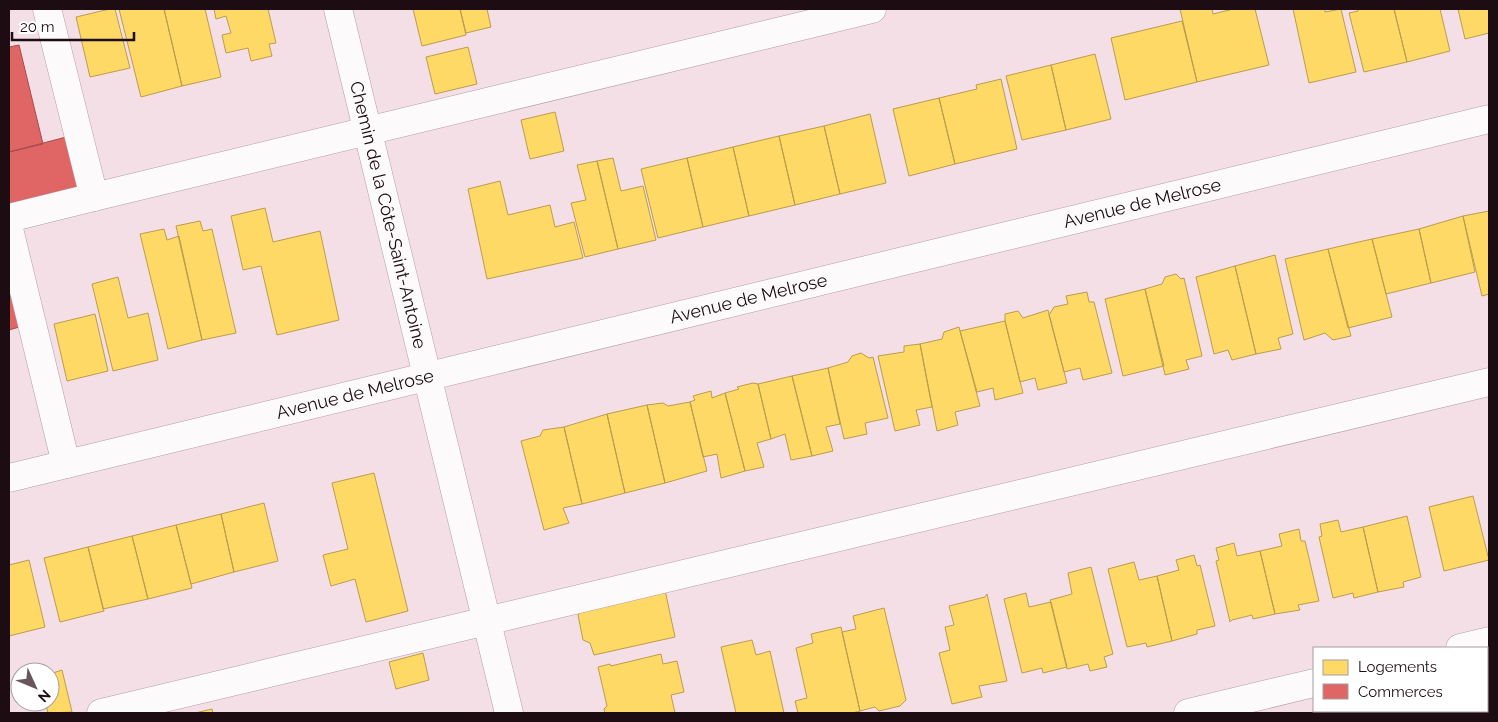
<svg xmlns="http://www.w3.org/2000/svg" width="1498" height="722" viewBox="0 0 1498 722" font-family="Raleway,sans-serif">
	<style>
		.homes { fill: #ffd966; stroke: #bb9c4d }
		.shops { fill: #e06666; stroke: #a64b4d }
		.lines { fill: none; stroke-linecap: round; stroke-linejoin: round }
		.minor-casing { stroke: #b09ea5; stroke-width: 29 }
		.minor { stroke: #fdfafb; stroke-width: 28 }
		.labels { text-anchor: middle; stroke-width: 5; stroke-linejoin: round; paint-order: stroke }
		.street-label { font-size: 18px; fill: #1d0d13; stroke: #fff }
	</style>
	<rect width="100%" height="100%" fill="#f4dfe7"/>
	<path class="homes" d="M110,9H115L130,68L90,77L76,17Z
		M119,9H164L182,86L141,97Z
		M164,9H205L221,77L182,86Z
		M214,9H268L276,43L269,44L272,56L251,61L248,48L226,53L222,35L231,33L226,16L216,19Z
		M413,9H460L466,35L422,46Z
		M460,9H487L491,27L466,33Z
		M1180,9H1212L1213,14L1233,9H1255L1269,65L1197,82Z
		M1293,9H1325V12L1341,9L1356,72L1309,83Z
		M1357,9H1394L1407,62L1364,72L1349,13L1358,11Z
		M1394,9H1440L1450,51L1407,62Z
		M1458,9H1489V33L1465,39Z
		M1182,21L1197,82L1125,100L1111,38Z
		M468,47L477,84L435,94L426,57Z
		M1095,54L1111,119L1066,130L1051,65Z
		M1051,65L1066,130L1022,140L1006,76Z
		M1001,79L1017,149L955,164L939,98L977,89L976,85Z
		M939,98L955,164L909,176L893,109Z
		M555,112L564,151L530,159L521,120Z
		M870,114L886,183L840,194L824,126Z
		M824,126L840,194L795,205L779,136Z
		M779,136L795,205L749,216L733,147Z
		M733,147L749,216L703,227L687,158Z
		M613,158L621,191L643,186L656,240L618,249L597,161Z
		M687,158L703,227L658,238L641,169Z
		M597,161L618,249L585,257L571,203L586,200L577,165Z
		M500,181L508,215L550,205L555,227L574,222L583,258L487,279L468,189Z
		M265,208L273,242L320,231L339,320L277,335L261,266L243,270L231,216Z
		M1489,211V294L1482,296L1463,216Z
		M1463,216L1475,272L1431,283L1419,229Z
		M200,221L203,231L212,229L236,333L202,340L176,226Z
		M164,229L167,240L179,236L202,340L168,349L140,234Z
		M1419,229L1431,283L1386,294L1372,239Z
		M1372,239L1392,317L1348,328L1328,249Z
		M1328,249L1351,336L1333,340L1325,333L1304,340L1285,259Z
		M1275,255L1293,334L1278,338L1281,349L1256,354L1235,266Z
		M1235,266L1256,354L1232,360L1228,350L1214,354L1196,277Z
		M1176,274L1181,279L1184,278L1202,356L1186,360L1189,369L1165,375L1145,289L1162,284L1165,277Z
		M118,277L128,318L148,313L158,360L113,371L92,284Z
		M1145,289L1164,366L1123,376L1105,299Z
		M1087,292L1089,302H1094L1112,373L1083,380L1080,368L1064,372L1049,315L1054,307L1068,304L1066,296Z
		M1048,310L1067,383L1038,390L1035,378L1020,382L1005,321V314L1018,311L1023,318Z
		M95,314L108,371L67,381L54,324Z
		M1005,321L1023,393L995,400L993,388L977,392L960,331Z
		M959,327L980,406L955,412L958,425L937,431L920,344L942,339L944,332Z
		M920,344L932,407L916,410L920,425L895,431L878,356L904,352V346Z
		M861,353L869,358L873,357L888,418L865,423L867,434L844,439L828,368L848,362L852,356Z
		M828,368L840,424L826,427L833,451L812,456L792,376Z
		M792,376L812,456L791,460L785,434L771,439L758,384Z
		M753,383L758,384L771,439L757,443L764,467L745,471L725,393L739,389L737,387Z
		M711,391L712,398L725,393L745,471L721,478L717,454L703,457L690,402L695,400L693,396Z
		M690,402L707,471L665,483L647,405L663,403L668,406Z
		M647,405L665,483L625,493L607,414Z
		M607,414L625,493L582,504L564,427Z
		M564,427L582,504L563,508L569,523L544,530L521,441L540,436L543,430Z
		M374,473L408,611L366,622L355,579L331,586L323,555L348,549L332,483Z
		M1473,496L1489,560L1444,571L1429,507Z
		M264,503L278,561L234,572L221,514Z
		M221,514L234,572L191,584L176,525Z
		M1407,516L1421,577L1403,582L1404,587L1378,592L1363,527Z
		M1338,520L1341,532L1363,527L1378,592L1354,598L1353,593L1333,598L1319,537L1322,536L1320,524Z
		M176,525L192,588L148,599L132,536Z
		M1299,529L1301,541H1305L1319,601L1298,605L1300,610L1275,614L1260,551L1282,546L1279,534Z
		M132,536L148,599L103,609L88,547Z
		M1234,543L1237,556L1260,551L1275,614L1253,619L1252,615L1232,620L1230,622L1216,561L1219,560L1216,548Z
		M88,547L104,611L60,622L44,558Z
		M1194,555L1197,566L1200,565L1215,626L1197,630V634L1172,641L1157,576L1179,570L1176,560Z
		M29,560L45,627L9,636V565Z
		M1134,562L1139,580L1157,576L1172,641L1147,647L1146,643L1127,647L1108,569Z
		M1091,567L1113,654L1104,657L1107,667L1090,671L1088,664L1067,669L1050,600L1072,594L1068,573Z
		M665,590L675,637L594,655L590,643L583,640L578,615L584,609Z
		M1026,593L1029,607L1051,602L1067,667L1043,673L1042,668L1022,673L1004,599Z
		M987,594L1007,681L979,686L982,697L952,704L939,653L950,650L945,627L954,625L949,606L985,597Z
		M884,608L906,700L900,706L879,711L875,707L860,711L842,632L856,629L853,616Z
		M841,627L860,711L852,713H798L795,701L807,698L796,648L813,643L811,634Z
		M752,640L756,655L770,651L784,713H736L721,647Z
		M423,653L429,680L396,689L389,662Z
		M661,654L663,664L677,661L684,692L671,695L675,713H605L604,709L607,706L598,667L610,664L611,666Z
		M62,670L72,712L48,713L45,702H50V674Z
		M212,709L213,713H195Z"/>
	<path class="shops" d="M19,45L43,144L9,152V47Z
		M70,136L83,187L9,206V152Z
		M9,263L26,325L9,330Z"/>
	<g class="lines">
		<g class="minor-casing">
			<g id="minor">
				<path d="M47,9L94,197L872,9"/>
				<path id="s1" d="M338,9L509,713"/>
				<path d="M9,218L94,197"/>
				<path d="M9,229L66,464"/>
				<path id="s2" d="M9,478L1489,119"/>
				<path d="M1460,648L1489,641"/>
				<path d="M101,713L1489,382"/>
				<path d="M1188,713L1314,683"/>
			</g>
		</g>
		<use href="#minor" class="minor"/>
	</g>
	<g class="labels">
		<g class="street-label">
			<text dy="6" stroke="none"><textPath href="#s2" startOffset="1166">Avenue de Melrose</textPath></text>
			<text dy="6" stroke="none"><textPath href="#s1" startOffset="212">Chemin de la Côte-Saint-Antoine</textPath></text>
			<text dy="6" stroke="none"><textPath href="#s2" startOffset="761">Avenue de Melrose</textPath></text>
			<text dy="6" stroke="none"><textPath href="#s2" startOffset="356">Avenue de Melrose</textPath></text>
		</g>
	</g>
	<rect width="1498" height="722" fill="none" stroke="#1d0d13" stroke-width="20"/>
	<rect x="1313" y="647" width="175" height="65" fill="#ffffff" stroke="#a59ea1"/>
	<rect x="1323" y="660" width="25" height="15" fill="#ffd966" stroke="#a59ea1"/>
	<text x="1358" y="672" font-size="15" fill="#1d0d13">Logements</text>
	<rect x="1323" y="684" width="25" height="15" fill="#e06666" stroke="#a59ea1"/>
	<text x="1358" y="697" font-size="15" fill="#1d0d13">Commerces</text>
	<g transform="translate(35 687) rotate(134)"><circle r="24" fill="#ffffff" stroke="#a59ea1"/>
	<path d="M0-4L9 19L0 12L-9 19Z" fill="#68565d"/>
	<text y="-8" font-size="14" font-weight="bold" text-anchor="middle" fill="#1d0d13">N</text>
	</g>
	<path d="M12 32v8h122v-8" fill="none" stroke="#1d0d13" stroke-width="2.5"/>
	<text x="20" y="32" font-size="15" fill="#1d0d13" stroke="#ffffff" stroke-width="4" paint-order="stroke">20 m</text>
</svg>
